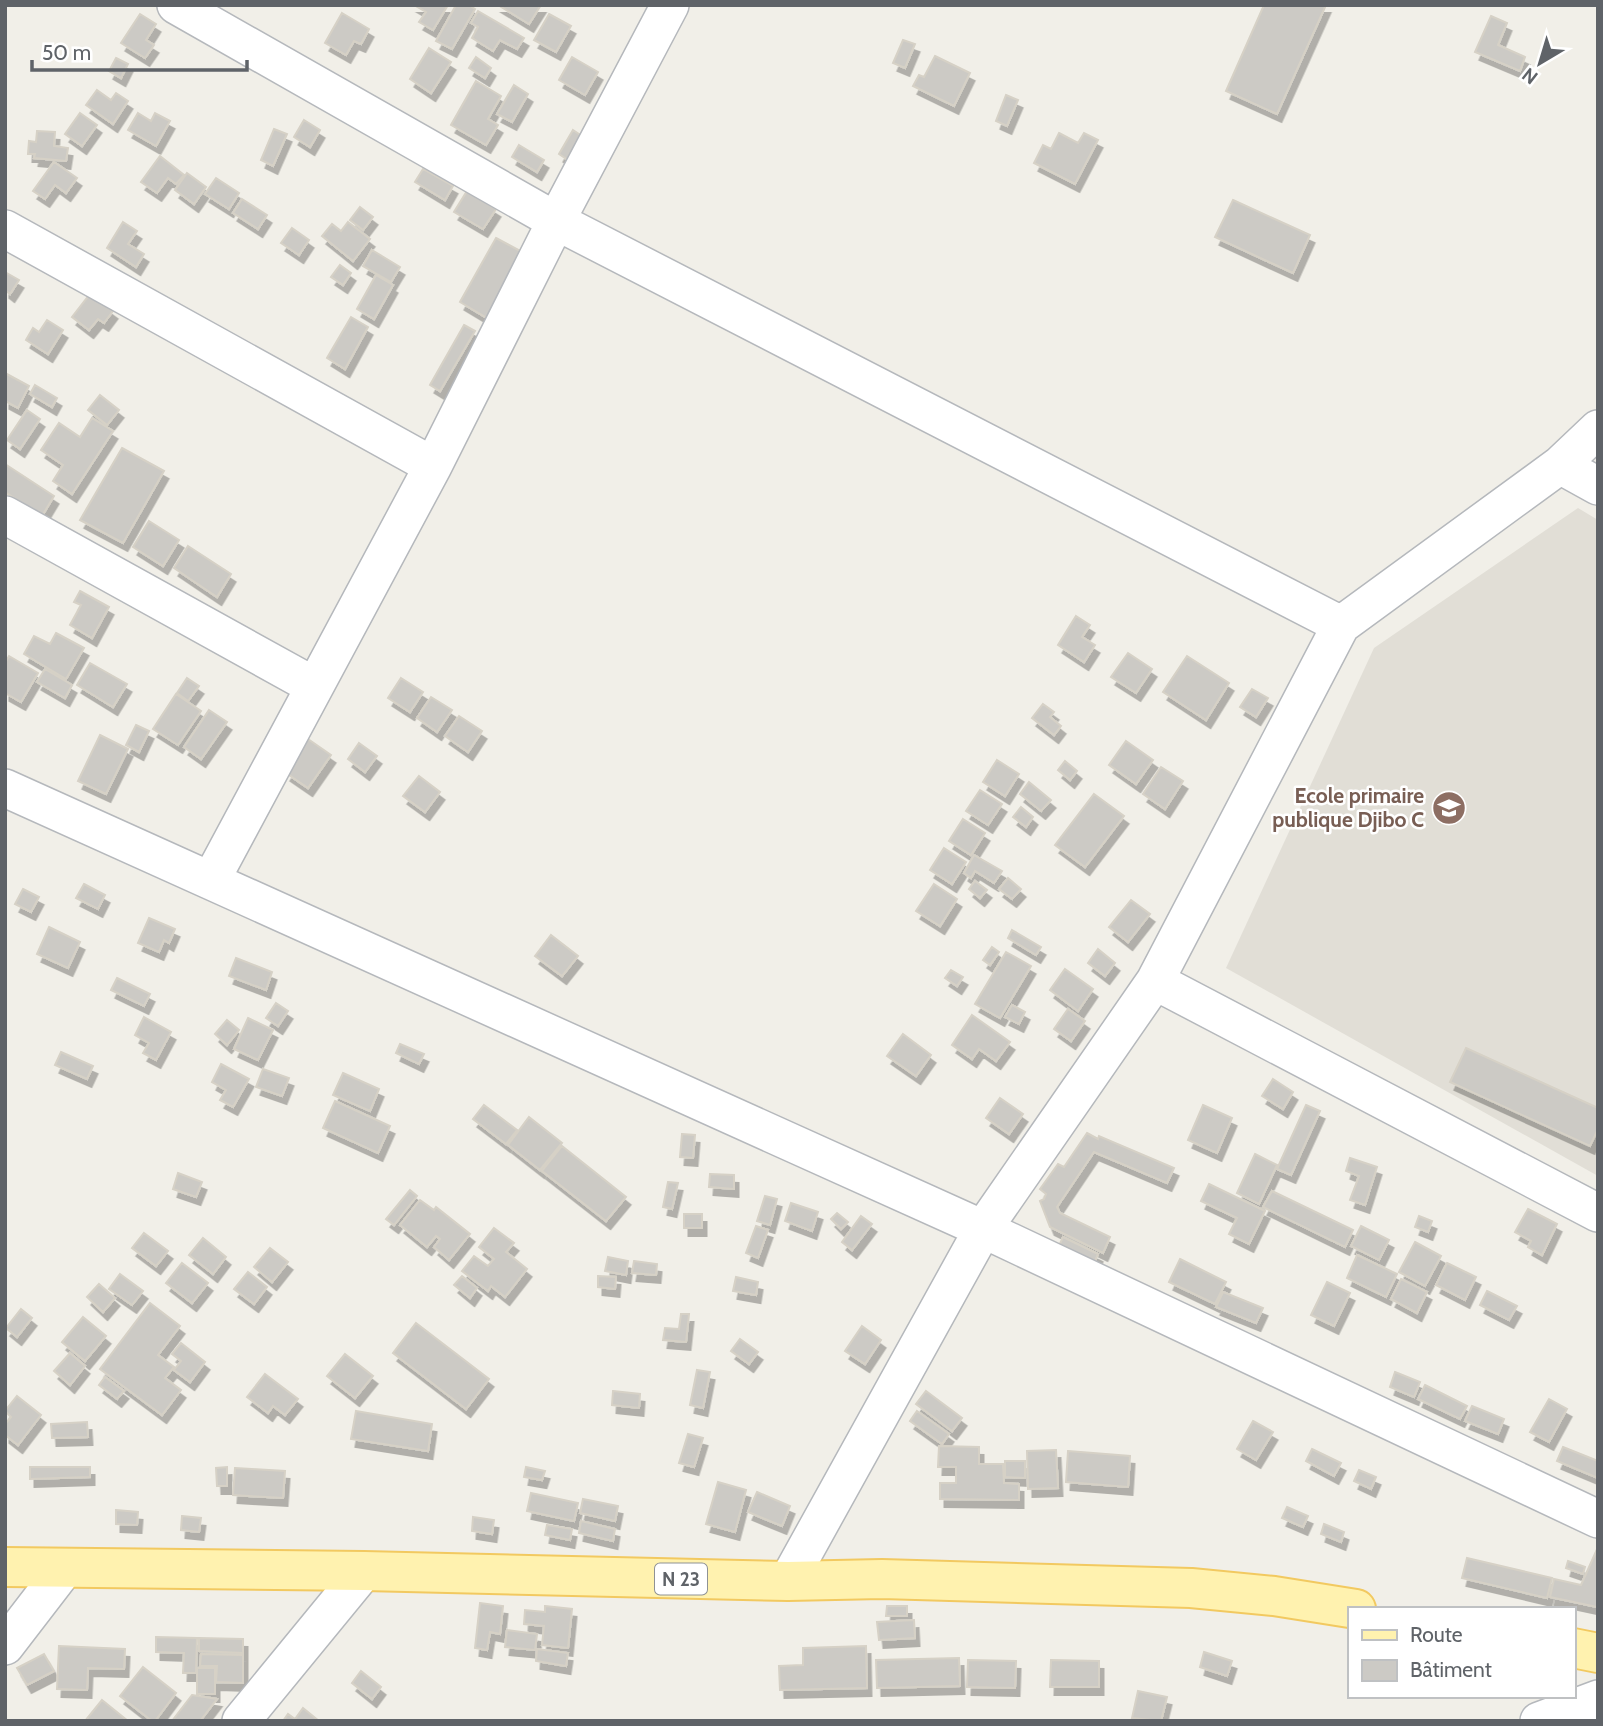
<svg xmlns="http://www.w3.org/2000/svg" width="1603" height="1726" viewBox="0 0 1603 1726" font-family="Cabin,sans-serif">
	<style>
		.education { fill: #e1ded6 }
		.building { fill: #cccac5; stroke: #d6d1c6; stroke-width: 2; filter: url(#shadow) }
		.lines { fill: none; stroke-linecap: round; stroke-linejoin: round }
		.minor-casing { stroke: #b5b8bc; stroke-width: 40 }
		.major-casing { stroke: #f2c960; stroke-width: 42 }
		.minor { stroke: #fff; stroke-width: 37 }
		.major { stroke: #fff2af; stroke-width: 38 }
		.labels { text-anchor: middle; stroke-width: 5; stroke-linejoin: round; paint-order: stroke }
		.shield { fill: #fff; stroke: #8f9295; stroke-width: 2 }
		.shield-label { font-size: 19px; font-weight: bold; fill: #5f6368 }
		.education-label { font-size: 21px; font-weight: bold; fill: #785e54; stroke: #fff; text-anchor: end }
	</style>
	<defs>
		<filter id="shadow"><feDropShadow dx="4.5" dy="8" stdDeviation="0" flood-color="#0004"/></filter>
	</defs>
	<rect width="100%" height="100%" fill="#f1efe8"/>
	<path class="education" d="M1578,508L1598,520V1176L1226,968L1374,648Z"/>
	<path class="building" d="M414,5H448L433,30L419,22L426,12Z
		M456,5H469L475,9L452,49L436,41Z
		M498,5H541L529,24Z
		M1264,5H1326L1277,114L1226,91Z
		M478,11L524,38L517,49L500,40L493,51L472,38L478,27L471,23Z
		M342,13L369,29L361,44L354,41L346,55L325,43Z
		M140,14L156,24L146,40L154,45L145,58L121,43Z
		M549,14L571,26L556,52L534,40Z
		M1491,16L1507,23L1498,45L1525,57L1520,71L1475,52Z
		M903,40L915,44L905,68L893,63Z
		M429,48L451,62L431,93L410,79Z
		M935,56L970,73L954,106L913,86L919,75L924,77Z
		M476,57L491,68L485,78L469,68Z
		M572,57L598,72L585,95L559,80Z
		M116,58L128,64L121,78L109,71Z
		M476,81L501,96L488,119L498,125L486,145L451,125Z
		M514,85L528,94L512,122L497,114Z
		M97,90L111,100L116,93L128,101L113,124L86,105Z
		M1006,95L1018,100L1007,126L996,121Z
		M80,113L97,125L82,146L65,134Z
		M138,113L151,121L155,113L170,121L156,146L128,130Z
		M304,120L320,130L310,147L294,137Z
		M274,129L287,134L273,166L261,160Z
		M573,130L582,136L568,160L559,154Z
		M37,131L55,132L54,146L68,148L66,161L34,158L35,154H28L29,141L36,142Z
		M1059,133L1078,143L1084,133L1098,140L1075,184L1034,163L1043,145L1051,149Z
		M519,145L544,160L537,172L512,157Z
		M160,156L184,175L176,184L168,178L157,193L141,182Z
		M54,162L77,178L66,193L55,185L45,199L33,191Z
		M423,169L453,186L445,200L415,182Z
		M187,173L206,187L194,204L175,190Z
		M216,178L239,193L229,209L205,194Z
		M467,191L496,209L483,229L454,212Z
		M242,199L267,215L258,229L233,213Z
		M1233,200L1310,235L1293,273L1215,237Z
		M360,207L373,217L363,230L350,220Z
		M123,222L137,231L128,244L144,254L136,267L107,248Z
		M348,222L370,239L353,261L322,236L332,224L341,231Z
		M292,228L309,240L299,255L281,243Z
		M496,238L524,253L487,318L460,302Z
		M372,250L400,267L391,282L363,266Z
		M340,265L351,273L343,285L331,277Z
		M5,272L19,280L10,294L5,290Z
		M376,275L393,285L374,319L357,309Z
		M90,294L113,311L104,323L98,319L89,330L72,317Z
		M351,317L368,327L345,369L327,358Z
		M47,320L63,330L48,354L26,340L33,328L39,332Z
		M464,325L475,331L440,391L430,385Z
		M5,373L29,386L18,408L5,401Z
		M35,385L57,398L52,407L30,394Z
		M100,395L119,410L107,425L88,410Z
		M27,410L40,419L20,449L7,440Z
		M92,418L113,431L72,494L53,481L63,465L41,450L59,423L80,437Z
		M122,448L164,471L123,543L80,520Z
		M5,464L54,496L42,516L5,492Z
		M149,521L179,540L163,566L133,547Z
		M188,546L231,574L217,597L174,568Z
		M80,591L109,607L92,638L70,625L81,605L74,602Z
		M1076,616L1090,625L1082,637L1095,645L1084,662L1058,645Z
		M56,633L84,648L66,679L24,654L34,636L50,644Z
		M1128,653L1152,669L1136,693L1111,677Z
		M9,656L38,673L21,702L5,693V663Z
		M1187,656L1229,683L1206,720L1163,692Z
		M90,663L127,684L113,707L77,685Z
		M45,669L72,685L65,698L37,682Z
		M187,678L199,686L188,701L177,693Z
		M401,678L423,692L410,712L388,698Z
		M1252,689L1268,698L1256,717L1240,707Z
		M176,694L201,711L178,745L153,729Z
		M431,697L452,710L437,732L417,718Z
		M1043,704L1054,712L1050,717L1061,726L1054,735L1032,718Z
		M209,710L227,722L201,759L184,747Z
		M459,716L482,731L468,752L445,736Z
		M136,725L149,731L139,752L126,745Z
		M100,735L128,749L106,794L78,781Z
		M308,739L331,755L308,788L286,773Z
		M1126,741L1153,760L1136,784L1109,765Z
		M359,743L377,756L365,772L348,759Z
		M997,760L1019,774L1005,796L983,782Z
		M1065,761L1077,771L1070,780L1058,770Z
		M1161,767L1183,781L1165,809L1143,794Z
		M419,776L440,792L425,812L403,796Z
		M1029,782L1051,800L1041,811L1020,794Z
		M980,790L1002,804L988,825L966,811Z
		M1094,794L1124,816L1085,867L1055,845Z
		M1021,807L1033,817L1026,827L1013,817Z
		M963,819L985,833L971,855L949,841Z
		M944,848L966,862L952,884L930,870Z
		M974,855L1002,871L994,883L975,871L971,878L964,873Z
		M1008,878L1021,889L1012,899L999,889Z
		M975,881L987,890L980,898L969,889Z
		M84,884L105,895L98,909L76,898Z
		M934,884L957,899L940,926L916,911Z
		M23,889L39,897L31,912L15,904Z
		M1131,900L1150,914L1128,942L1109,927Z
		M149,918L175,929L169,943L164,940L159,952L138,943Z
		M49,927L80,942L68,968L37,954Z
		M1012,930L1041,947L1036,955L1008,938Z
		M551,935L578,956L562,976L535,956Z
		M992,947L999,952L990,965L983,960Z
		M1098,949L1115,963L1105,976L1088,963Z
		M1006,952L1031,966L1000,1018L975,1004Z
		M236,958L272,972L266,990L229,976Z
		M1065,969L1093,989L1078,1011L1050,990Z
		M951,970L963,977L957,986L945,978Z
		M117,978L150,994L144,1006L111,990Z
		M276,1003L288,1011L278,1026L266,1018Z
		M1012,1005L1025,1012L1019,1024L1005,1017Z
		M1068,1009L1085,1021L1071,1041L1054,1029Z
		M972,1015L1010,1042L996,1061L979,1049L972,1059L952,1045Z
		M144,1017L171,1032L156,1060L143,1053L149,1043L135,1035Z
		M248,1018L273,1030L258,1060L234,1049Z
		M227,1020L239,1030L227,1045L215,1034Z
		M903,1034L931,1055L916,1076L887,1056Z
		M400,1044L424,1054L419,1064L396,1053Z
		M1466,1048L1598,1108V1129L1590,1146L1450,1082Z
		M61,1052L93,1066L87,1079L55,1065Z
		M221,1064L249,1079L233,1107L220,1100L226,1090L212,1082Z
		M263,1069L289,1078L282,1096L256,1087Z
		M343,1073L379,1089L370,1111L333,1095Z
		M1273,1079L1293,1092L1283,1109L1262,1096Z
		M1000,1098L1023,1114L1009,1134L986,1118Z
		M335,1101L390,1126L378,1153L323,1128Z
		M484,1105L517,1130L506,1144L473,1119Z
		M1203,1105L1232,1118L1217,1153L1188,1140Z
		M1306,1105L1320,1111L1291,1175L1277,1169Z
		M529,1117L562,1143L540,1170L508,1145Z
		M1087,1133L1098,1139L1099,1136L1174,1168L1167,1183L1094,1152L1057,1207L1060,1213L1110,1237L1103,1253L1050,1227L1040,1201L1044,1199L1046,1194L1040,1189L1058,1164L1064,1167Z
		M682,1134L695,1135L693,1158L680,1157Z
		M562,1146L626,1197L606,1221L542,1171Z
		M1255,1154L1277,1165L1259,1204L1237,1193Z
		M1350,1158L1377,1167L1365,1205L1350,1200L1359,1176L1346,1171Z
		M178,1173L202,1182L196,1197L173,1189Z
		M710,1174L734,1175V1189L709,1187Z
		M668,1182L678,1183L672,1209L663,1207Z
		M1209,1184L1265,1211L1249,1244L1229,1234L1237,1218L1201,1201Z
		M410,1190L417,1196L394,1225L386,1219Z
		M1272,1191L1353,1230L1345,1247L1263,1207Z
		M765,1196L777,1199L770,1225L757,1221Z
		M420,1200L434,1210L436,1207L470,1234L449,1260L434,1247L440,1239L436,1236L427,1247L400,1225Z
		M791,1203L818,1212L812,1231L785,1221Z
		M1528,1209L1557,1224L1542,1255L1528,1247L1531,1241L1515,1232Z
		M837,1213L848,1222L841,1229L831,1219Z
		M684,1214H702V1228H684Z
		M861,1216L872,1224L852,1250L842,1242Z
		M1419,1216L1432,1221L1428,1232L1415,1227Z
		M756,1226L768,1230L758,1258L746,1253Z
		M1361,1226L1389,1240L1379,1260L1351,1246Z
		M494,1228L514,1243L506,1252L527,1269L505,1297L491,1286L488,1291L462,1271L474,1256L488,1266L494,1259L479,1247Z
		M144,1233L168,1251L156,1266L132,1248Z
		M1063,1237L1098,1254L1093,1266L1057,1250Z
		M203,1238L226,1257L213,1274L189,1255Z
		M1415,1242L1441,1256L1425,1286L1399,1272Z
		M270,1248L288,1262L272,1282L254,1267Z
		M1357,1255L1397,1274L1386,1297L1347,1278Z
		M608,1257L628,1261L626,1275L605,1271Z
		M1180,1259L1226,1282L1215,1304L1169,1282Z
		M634,1261L657,1264L656,1275L632,1273Z
		M182,1263L208,1283L192,1303L166,1283Z
		M1447,1263L1476,1277L1465,1300L1436,1285Z
		M248,1272L267,1287L254,1304L234,1289Z
		M120,1274L143,1291L132,1305L109,1289Z
		M462,1276L477,1288L470,1298L454,1285Z
		M598,1276L616,1277L615,1289L598,1287Z
		M736,1277L758,1282L756,1295L733,1291Z
		M1401,1279L1427,1292L1417,1313L1391,1299Z
		M1327,1282L1350,1293L1334,1326L1311,1315Z
		M99,1284L115,1298L103,1312L87,1297Z
		M1487,1291L1517,1306L1509,1320L1480,1305Z
		M1223,1292L1263,1308L1256,1323L1216,1307Z
		M150,1303L180,1326L158,1355L174,1367L165,1378L181,1390L162,1415L100,1369Z
		M21,1309L32,1318L17,1337L6,1328Z
		M681,1314H689L686,1342L663,1340L665,1328L679,1329Z
		M83,1317L106,1336L85,1361L62,1342Z
		M416,1323L489,1379L466,1409L393,1353Z
		M862,1326L881,1340L865,1364L845,1351Z
		M740,1339L758,1352L749,1364L731,1351Z
		M181,1343L205,1362L190,1382L174,1370L181,1361L172,1354Z
		M70,1353L85,1366L70,1385L54,1371Z
		M345,1354L373,1376L355,1398L327,1376Z
		M697,1370L710,1372L703,1408L690,1405Z
		M1395,1372L1420,1382L1414,1397L1390,1387Z
		M265,1374L298,1399L285,1415L273,1406L268,1413L247,1397Z
		M105,1377L124,1391L117,1399L99,1385Z
		M1425,1385L1467,1406L1460,1419L1418,1399Z
		M613,1391L640,1394L639,1408L612,1405Z
		M926,1391L962,1418L952,1431L916,1404Z
		M17,1396L41,1415L18,1445L5,1435V1424L11,1417L5,1411Z
		M1549,1399L1567,1409L1549,1442L1530,1432Z
		M1472,1406L1504,1419L1498,1434L1465,1421Z
		M356,1411L432,1424L428,1451L351,1439Z
		M917,1411L949,1434L942,1444L910,1421Z
		M1253,1421L1273,1432L1256,1460L1237,1449Z
		M87,1422L88,1437L52,1438L51,1424Z
		M688,1434L703,1438L694,1467L679,1463Z
		M939,1446L979,1447V1464H1003L1004,1483L1019,1484V1500L940,1499V1483H956V1467H938Z
		M1563,1447L1598,1461V1478L1557,1461Z
		M1312,1449L1341,1463L1334,1476L1306,1461Z
		M1056,1450L1058,1488L1028,1489L1027,1451Z
		M1068,1451L1130,1456L1128,1487L1066,1482Z
		M1005,1461H1025V1478L1005,1477Z
		M30,1467H90V1477L30,1479Z
		M227,1467V1486H217L216,1468Z
		M526,1467L545,1471L542,1480L524,1477Z
		M235,1468L285,1471L283,1498L233,1495Z
		M1359,1470L1376,1477L1371,1489L1354,1481Z
		M718,1482L746,1490L735,1532L706,1524Z
		M757,1492L790,1506L782,1526L748,1512Z
		M531,1493L578,1503L574,1521L527,1511Z
		M583,1499L618,1506L615,1521L580,1513Z
		M1287,1507L1308,1516L1303,1527L1282,1518Z
		M116,1510L138,1512L137,1525L116,1524Z
		M182,1516L201,1518L199,1532L181,1530Z
		M473,1517L494,1520L492,1534L472,1531Z
		M581,1521L615,1529L613,1541L579,1533Z
		M1324,1524L1344,1532L1341,1542L1321,1534Z
		M547,1525L572,1529L570,1540L545,1535Z
		M1598,1547L1597,1607L1550,1597L1554,1579L1581,1585Z
		M1467,1558L1552,1578L1547,1598L1462,1578Z
		M1568,1561L1585,1567L1583,1574L1566,1568Z
		M480,1603L503,1606L500,1634L490,1632L487,1650L475,1648Z
		M545,1606L572,1609L568,1648L542,1645L544,1626L524,1624L525,1610L545,1612Z
		M887,1606H907V1616H886Z
		M914,1620L915,1638L879,1640L877,1622Z
		M507,1630L537,1634L535,1650L505,1647Z
		M156,1637L197,1638L196,1673H183L184,1653L156,1652Z
		M199,1638L243,1639V1653L199,1651Z
		M59,1646L125,1649L124,1669L88,1668L87,1690L57,1689Z
		M866,1646L867,1688L780,1690L779,1666L803,1665V1648Z
		M537,1649L568,1653L566,1666L536,1661Z
		M1204,1652L1232,1661L1227,1676L1200,1667Z
		M44,1654L54,1671L27,1685L17,1668Z
		M201,1654L243,1655V1683L216,1682L217,1666H200Z
		M959,1658L960,1686L877,1688L876,1660Z
		M968,1660L1016,1661L1015,1688L967,1687Z
		M1051,1660L1099,1661V1687H1050Z
		M143,1667L176,1693L155,1721H152L120,1696Z
		M197,1668H215V1694H197Z
		M361,1671L381,1687L372,1699L352,1683Z
		M1138,1691L1167,1697L1161,1721L1132,1718Z
		M192,1695L217,1699L200,1721H172Z
		M102,1700L128,1721H85Z
		M303,1708L319,1721H283L288,1714L295,1719Z"/>
	<g class="lines">
		<g class="minor-casing">
			<path id="minor" d="M176,5L556,221L1341,625
				M5,229L433,466
				M1560,465L1598,486
				M5,515L314,686
				M5,788L983,1229L1598,1519
				M211,880L433,466L556,221L670,5
				M1155,981L1598,1213
				M788,1581L983,1229L1155,981L1341,625L1560,465L1598,429
				M5,1646L65,1568
				M241,1721L364,1571
				M1539,1721L1598,1699"/>
		</g>
		<g class="major-casing">
			<path id="major" d="M5,1567L364,1571L788,1581L882,1579L1191,1588L1274,1596L1356,1609
				M1573,1648L1598,1653"/>
		</g>
		<use href="#minor" class="minor"/>
		<use href="#major" class="major"/>
	</g>
	<defs>
		<g id="school-disc" transform="scale(1.75)"><circle r="9.5" fill="#8d6e63" stroke="#fff"/><path d="M0-5L7-2L0 1L-7-2ZM-4 1L0 2.5L4 1V4Q0 6-4 4Z" fill="#fff"/></g>
	</defs>
	<g fill-rule="evenodd">
		<use href="#school-disc" x="1449" y="808"/>
	</g>
	<g class="labels">
		<rect class="shield" x="655" y="1563.5" width="52" height="31" rx="5"/>
		<g class="shield-label">
			<text x="681" y="1586">N 23</text>
		</g>
		<g class="education-label">
			<text x="1424" y="803">Ecole primaire<tspan x="1424" dy="24">publique Djibo C</tspan></text>
		</g>
	</g>
	<rect width="1603" height="1726" fill="none" stroke="#5f6368" stroke-width="14"/>
	<rect x="1348" y="1607" width="228" height="91" fill="#ffffff" stroke="#bfc1c3" stroke-width="2"/>
	<rect x="1362" y="1630" width="35" height="10" fill="#fff2af" stroke="#bfc1c3" stroke-width="2"/>
	<text x="1410" y="1642" font-size="21" fill="#5f6368">Route</text>
	<rect x="1362" y="1660" width="35" height="21" fill="#cccac5" stroke="#bfc1c3" stroke-width="2"/>
	<text x="1410" y="1677" font-size="21" fill="#5f6368">Bâtiment</text>
	<g transform="translate(1540 63) rotate(218)" stroke="#ffffff" stroke-width="5" paint-order="stroke">
	<path d="M0-5L12 26L0 18L-12 26Z" fill="#5f6368"/>
	<text y="-10" font-size="19" font-weight="bold" text-anchor="middle" fill="#5f6368">N</text>
	</g>
	<path d="M32 60v10h215v-10" fill="none" stroke="#5f6368" stroke-width="3.5"/>
	<text x="42" y="60" font-size="21" fill="#5f6368" stroke="#ffffff" stroke-width="5" paint-order="stroke">50 m</text>
</svg>
